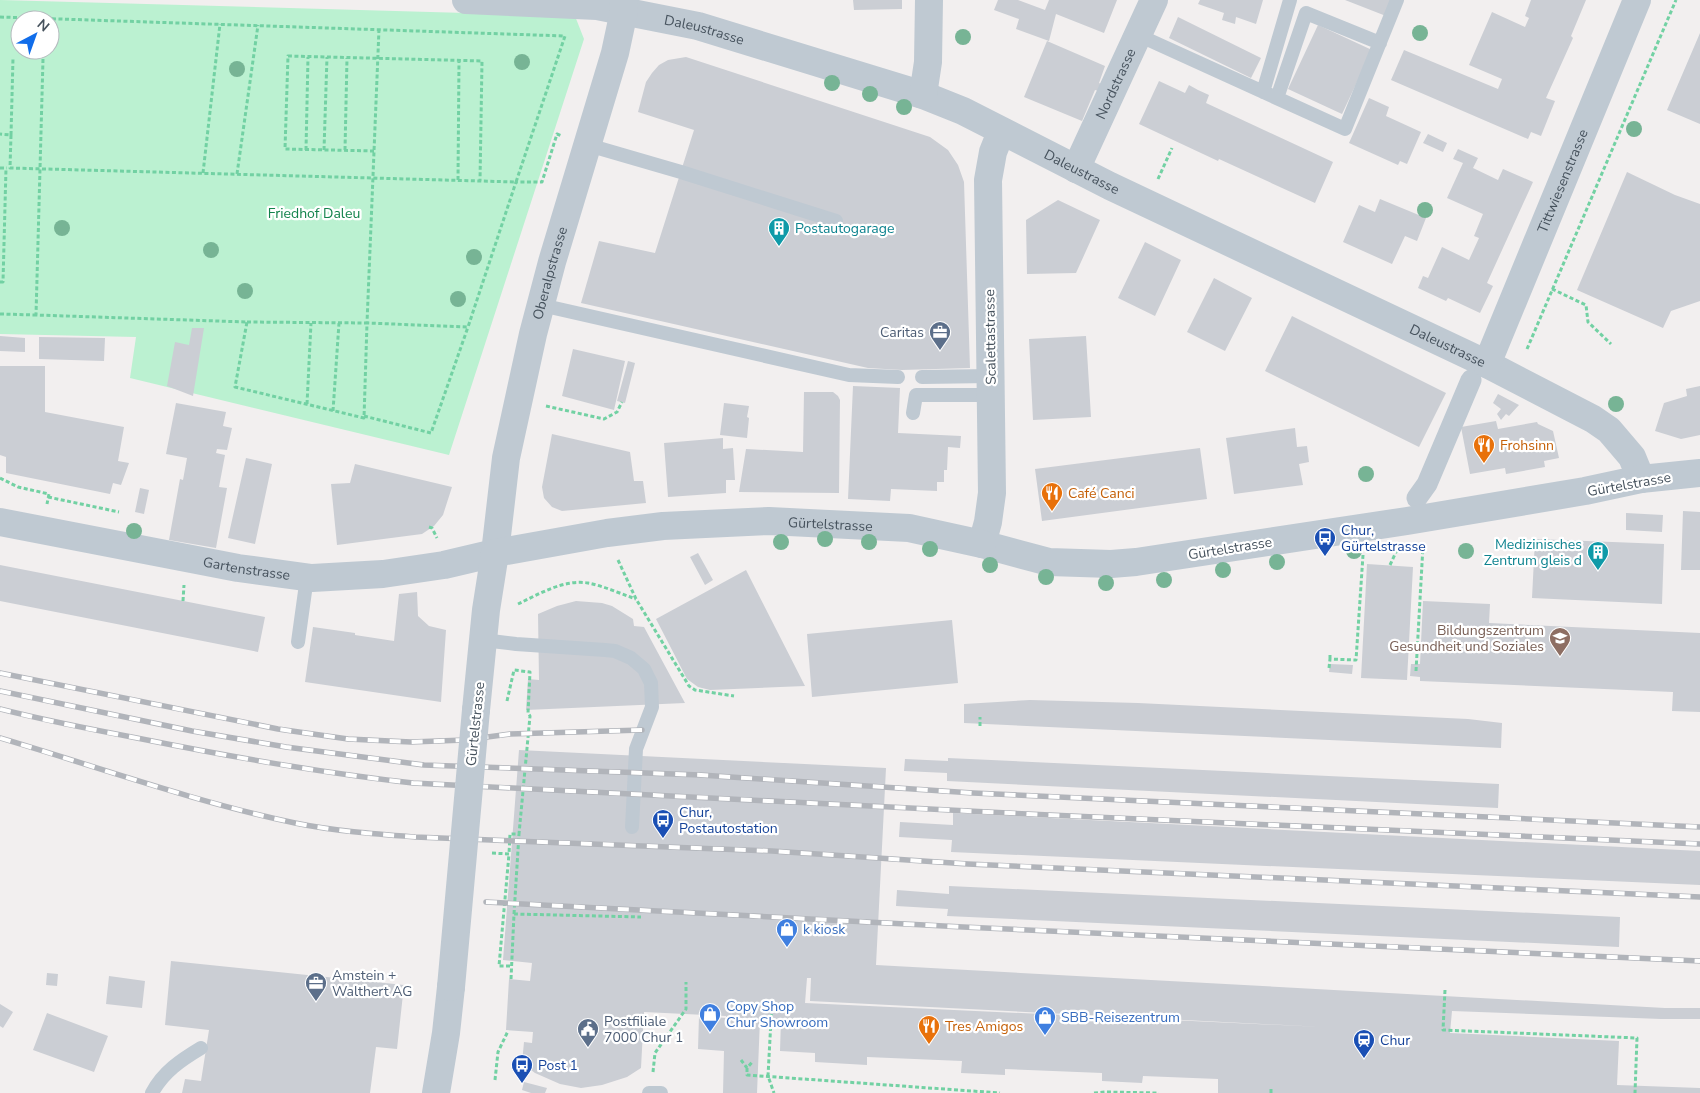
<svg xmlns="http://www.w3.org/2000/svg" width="1700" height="1093" viewBox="0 0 1700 1093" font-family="'Nunito Sans',sans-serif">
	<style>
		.green { fill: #bbf1d1; fill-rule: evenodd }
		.building { fill: #cbced4; fill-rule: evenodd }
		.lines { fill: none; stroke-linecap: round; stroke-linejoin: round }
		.path { stroke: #72d1a3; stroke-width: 3; stroke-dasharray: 4 2.5; stroke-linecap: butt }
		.service { stroke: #bfc9d2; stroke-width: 14 }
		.pedestrian { stroke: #bfc9d2; stroke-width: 21 }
		.minor { stroke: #bfc9d2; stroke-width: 28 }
		.tertiary { stroke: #bfc9d2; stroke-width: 28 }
		.rail-casing { stroke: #b1b4ba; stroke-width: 5.5 }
		.rail { stroke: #fff; stroke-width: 4; stroke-dasharray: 11; stroke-linecap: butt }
		.tertiary-bridge { stroke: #bfc9d2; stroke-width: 28 }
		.tree { fill: #77b495 }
		.labels { text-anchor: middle; stroke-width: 4.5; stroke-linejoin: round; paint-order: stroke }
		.street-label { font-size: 14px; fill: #46525d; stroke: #fff }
		.park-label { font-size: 14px; fill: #13834c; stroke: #fff }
		.culture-label { font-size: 14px; fill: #0d838f; stroke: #fff; text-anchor: start }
		.service-label { font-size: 14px; fill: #4e5e75; stroke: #fff; text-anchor: start }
		.food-label { font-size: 14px; fill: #c56008; stroke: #fff; text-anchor: start }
		.transit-label { font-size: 14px; fill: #164399; stroke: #fff; text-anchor: start }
		.education-label { font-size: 14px; fill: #785e54; stroke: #fff; text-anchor: end }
		.shop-label { font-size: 14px; fill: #366cbe; stroke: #fff; text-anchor: start }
	</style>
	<rect width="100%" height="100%" fill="#f2efef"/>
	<path class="green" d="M0,0L575,16L584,39L449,455L130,378L136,337L0,334ZM20,20H50V50H20Z"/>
	<path class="building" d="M853,0H902V9L854,10Z
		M998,0H1018L1045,10L1049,0H1117L1104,33L1056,14L1049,41L1016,29L1019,19L994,10Z
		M1200,0H1263L1256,24L1236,17L1235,24L1222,20L1224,13L1198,4Z
		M1345,0H1393L1386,16Z
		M1531,0H1586L1571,36L1573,38L1546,98L1555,101L1541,136L1531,132L1528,139L1391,80L1404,50L1498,89L1502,79L1469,65L1492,12L1525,27L1529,18L1525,16Z
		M1178,17L1261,58L1251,78L1169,38Z
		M1318,25L1372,50L1342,114L1288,89Z
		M1700,33V124L1667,110Z
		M1047,41L1105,66L1099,83L1105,86L1102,92L1095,90L1082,121L1024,97Z
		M686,57L930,137L948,150L958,165L964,182L970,368L902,370L868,368L581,303L599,241L655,253L694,130L638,112L646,82L652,73L659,65L668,60Z
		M1159,81L1185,93L1189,85L1198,90L1209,95L1206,103L1333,162L1315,203L1219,159L1218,161L1139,124Z
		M1369,98L1389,107L1386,116L1421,132L1407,164L1400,161L1398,165L1349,143Z
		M1428,134L1447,143L1443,152L1423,143Z
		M1458,149L1478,158L1473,168L1498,180L1503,169L1533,182L1487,283L1493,286L1480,313L1448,298L1446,301L1418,288L1423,276L1428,278L1442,247L1469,260L1479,238L1474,236L1483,214L1447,198L1463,163L1453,159Z
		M1627,172L1675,195L1700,204V301L1671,311L1663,328L1577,290Z
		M1380,199L1426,218L1417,241L1405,236L1392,264L1343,242L1359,205L1375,212Z
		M1058,200L1100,220L1076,273L1027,274L1026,220Z
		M1145,242L1181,260L1155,316L1118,298Z
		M1214,278L1252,298L1225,351L1187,332Z
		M1292,316L1446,393L1419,447L1265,371Z
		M192,328H204L193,396L167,386L175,342L189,345Z
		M0,336L25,338V352L0,351Z
		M1086,336L1091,417L1033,420L1029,339Z
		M39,337L105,338L104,361L39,359Z
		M573,349L625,361L614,410L562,396Z
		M628,361L635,363L625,403L617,401Z
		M0,366H45V412L124,427L118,461L129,463L121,485L113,483L110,494L6,473V457L0,455Z
		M853,386L900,388L898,433L961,436L960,448L948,447L947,470H944V482H937V491L891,489L890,501L848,499Z
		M1700,386V435L1681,439L1655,431L1664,403L1687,396L1686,389Z
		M804,392H833L838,396L840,400L839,493L739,492L746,449L803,452Z
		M1498,394L1519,405L1509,416L1506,414L1501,420L1497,414L1501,409L1493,403Z
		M176,403L226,412L223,426L232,428L227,450L217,449L216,453L225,455L219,487L227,488L216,548L169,540L180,479L183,480L187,458L166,454Z
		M724,403L749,406L747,417L749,418L747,438L720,435Z
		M1496,421L1498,429L1537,422L1538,424L1553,431L1559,458L1544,461L1545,467L1506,474L1505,468L1470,474L1461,427Z
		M1295,428L1297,447L1307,446L1309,462L1299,464L1303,485L1234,494L1226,438Z
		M552,434L630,452L634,481H643L646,503L562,511L552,507L544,498L542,487Z
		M723,438V449L733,448L735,480H726V493L668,497L664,443Z
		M1200,448L1207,499L1042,521L1035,469Z
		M246,458L272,464L255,544L228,538Z
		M355,464L452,487L443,515L434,526L422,534L337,545L331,484L350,483Z
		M140,488L149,490L144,514L135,512Z
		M1683,511L1700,512V570H1681Z
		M1626,513L1663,515L1662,532L1626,530Z
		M1535,539L1664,544L1662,604L1532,598Z
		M698,553L713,580L705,585L690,557Z
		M1367,564L1413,567L1407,680L1361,678Z
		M0,565L265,617L258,652L0,601Z
		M746,570L805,686L710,690L698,687L687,679L656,619Z
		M417,592L418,616L429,626L446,630L441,702L305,682L313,627L355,633V635L394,641L399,594Z
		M576,601L602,603L612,606L633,619L634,626L644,627L685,703L526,710L528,679L539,680L538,614L557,606Z
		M1423,601L1490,604L1489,623L1700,633V712L1672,711L1673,692L1420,681V677L1410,676L1411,664H1420Z
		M952,620L958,683L812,697L807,634Z
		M1330,664L1353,665L1352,674L1329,672Z
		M1030,700L1138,703L1468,719L1502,723L1501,748L964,723V704Z
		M519,750L886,768L876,965L1665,1008H1700V1019H1661L1452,1011L1450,1033L1619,1041L1617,1085L1700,1088V1093H1218V1079L1143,1076L1142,1083L1102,1081V1073L1005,1069V1075L961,1073L962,1061L867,1057V1065L815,1062V1053L780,1051L781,1019H760L757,1093H723L724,1051L698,1049L699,1016L726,1018V1016L644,1012L641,1068L627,1077L602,1085L581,1088L560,1084L535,1073L522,1063L524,1042L532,1043L533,1032L506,1030L509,979L530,981L532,963L503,960ZM807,978H811L810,1001L1322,1027L805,1003Z
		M948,758L1499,784L1498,808L947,781V773L904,771L905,759L948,761Z
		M953,813L1700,851V885L951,852L952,840L899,837L900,822L953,825Z
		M949,886L1620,917L1619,947L947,916L948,909L896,906L897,890L949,894Z
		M171,961L404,985L397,1049L376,1047L370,1093H182L185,1079L201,1081L209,1030L165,1025Z
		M47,973L58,974L57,986L46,985Z
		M109,976L145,981L142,1008L106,1004Z
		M0,1004L13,1012L3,1028L0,1026Z
		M47,1013L108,1036L94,1072L33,1050Z
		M524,1082L547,1088L545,1093H531L522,1090Z"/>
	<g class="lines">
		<path class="path" d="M0,17L565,36L516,182L10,168L11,135L0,134
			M379,29L367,323L468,327L516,182H542L557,134L562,136
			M43,59L36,315L247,322
			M11,135L13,58
			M306,150L308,57
			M324,150L327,57
			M345,150L347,58
			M374,151L285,149L288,56L482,61L480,181
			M0,168H7
			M203,173L220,24
			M237,174L258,25
			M1158,179L1172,148
			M458,180L459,61
			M0,282H3L6,168
			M1552,289L1586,305L1588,322L1611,344
			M0,314L36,315
			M247,322L367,323L364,418L235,387Z
			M1527,349L1676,0
			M307,404L311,323
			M546,406L604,419L617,412L622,402
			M333,411L339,323
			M364,416L431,433L468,327
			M0,478L18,487L49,494L47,504
			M48,497L119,512
			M429,527L432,528L437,538
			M618,560L636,599L689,686L695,690L734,696
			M1390,565L1397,550
			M183,601L184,585
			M518,604C539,594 564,579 588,583C604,586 621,594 636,599
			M1330,659V654
			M1329,668L1330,659L1356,660L1363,555
			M1416,671L1423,546
			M507,701L514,670L530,672L528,713L530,716L519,834H510L509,854
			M980,726V717
			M492,853L509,854L499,966H511
			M514,914L519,834
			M511,979L514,914L641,917
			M1445,990L1443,1030L1637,1038L1635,1093
			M772,1001L768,1076L774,1093
			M741,1060L747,1068L753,1061
			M747,1068V1075L1000,1093
			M653,1072L655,1053L686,1009V982
			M495,1080L498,1052L508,1031
			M1094,1093L1105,1092L1159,1093
			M1271,1093V1089"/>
		<path class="service" d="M1138,35L1345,129L1397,0
			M1263,92L1290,0
			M1277,98L1306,13L1380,43
			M588,145L681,172L836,221
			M541,305L849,375L898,377
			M922,377L990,376
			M913,413L916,395H991
			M483,640L516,644L605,650L615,651L631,658L644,669L651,683L652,707L636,749L632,827
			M298,642L307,577
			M152,1093C163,1072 181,1060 201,1048
			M649,1093H661"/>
		<path class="pedestrian" d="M1417,498L1427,484L1471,380"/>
		<g class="minor">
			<path id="s1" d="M466,0L597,6L698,26L923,95L963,111L1110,186L1487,364L1593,419L1609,430L1632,457L1641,479L1585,491L1407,521L1136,562L1111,564L1049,562L982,544L988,522L992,493L988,180L993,152L1001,132"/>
			<path d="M923,95L928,62L929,0"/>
			<path id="s2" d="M1076,169L1154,0"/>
			<path id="s3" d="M1487,364L1637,0"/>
			<path id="s4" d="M0,522L238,568L312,578L383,574L444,565L495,553L506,458L533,334L552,262L615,53L624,11L623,0"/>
		</g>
		<g class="tertiary">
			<path d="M1641,479L1700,473"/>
			<path id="s5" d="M476,710L486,610L495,553L607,533L663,526L769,521L909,528L982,544"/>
			<path d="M436,1093L446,1033L451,987"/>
		</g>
		<g class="rail-casing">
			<path id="rail" d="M0,673L278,729L348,739L411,742L465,740L510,734L642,730
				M0,691L192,731L286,747L424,765L701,775L973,793L1700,827
				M0,709C47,721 94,730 142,739C232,757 322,773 413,783L1028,814L1700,844
				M0,738C98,767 195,802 295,823C334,831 375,834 415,837L772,851L968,864L1700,897
				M486,902L963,927L1700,961"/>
		</g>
		<use href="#rail" class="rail"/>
		<path class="tertiary-bridge" d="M451,987L476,710"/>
	</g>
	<g class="tree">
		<circle cx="1420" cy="33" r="8"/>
		<circle cx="963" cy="37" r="8"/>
		<circle cx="522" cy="62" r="8"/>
		<circle cx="237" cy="69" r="8"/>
		<circle cx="832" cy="83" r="8"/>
		<circle cx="870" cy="94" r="8"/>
		<circle cx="904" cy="107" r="8"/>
		<circle cx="1634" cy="129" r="8"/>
		<circle cx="1425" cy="210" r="8"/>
		<circle cx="62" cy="228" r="8"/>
		<circle cx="211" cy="250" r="8"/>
		<circle cx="474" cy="257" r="8"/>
		<circle cx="245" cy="291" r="8"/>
		<circle cx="458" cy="299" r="8"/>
		<circle cx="1616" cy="404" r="8"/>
		<circle cx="1366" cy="474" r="8"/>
		<circle cx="134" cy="531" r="8"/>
		<circle cx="825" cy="539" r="8"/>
		<circle cx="781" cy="542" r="8"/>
		<circle cx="869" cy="542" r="8"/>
		<circle cx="930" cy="549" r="8"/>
		<circle cx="1354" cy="551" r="8"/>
		<circle cx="1466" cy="551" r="8"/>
		<circle cx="1277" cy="562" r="8"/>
		<circle cx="990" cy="565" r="8"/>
		<circle cx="1223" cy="570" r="8"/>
		<circle cx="1046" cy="577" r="8"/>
		<circle cx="1164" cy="580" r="8"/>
		<circle cx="1106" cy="583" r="8"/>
	</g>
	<defs>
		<g id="building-pin" transform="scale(1.125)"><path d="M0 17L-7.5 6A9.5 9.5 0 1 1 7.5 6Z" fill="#0f9aa8" stroke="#fff"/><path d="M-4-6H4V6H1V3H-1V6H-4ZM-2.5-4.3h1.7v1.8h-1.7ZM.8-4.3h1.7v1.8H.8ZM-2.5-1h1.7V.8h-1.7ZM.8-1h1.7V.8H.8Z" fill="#fff"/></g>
		<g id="office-pin" transform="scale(1.125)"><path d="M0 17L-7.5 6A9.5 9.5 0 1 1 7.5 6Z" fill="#5c6f8a" stroke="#fff"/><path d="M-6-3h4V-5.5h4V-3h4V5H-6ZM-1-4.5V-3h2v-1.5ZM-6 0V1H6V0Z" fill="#fff"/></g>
		<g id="restaurant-pin" transform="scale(1.125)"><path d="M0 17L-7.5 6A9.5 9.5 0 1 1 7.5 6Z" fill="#e8710a" stroke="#fff"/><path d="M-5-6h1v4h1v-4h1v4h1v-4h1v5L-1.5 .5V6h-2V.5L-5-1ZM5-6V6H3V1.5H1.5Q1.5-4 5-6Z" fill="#fff"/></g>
		<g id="bus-pin" transform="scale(1.125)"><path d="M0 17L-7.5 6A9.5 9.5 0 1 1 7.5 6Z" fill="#1a4fb4" stroke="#fff"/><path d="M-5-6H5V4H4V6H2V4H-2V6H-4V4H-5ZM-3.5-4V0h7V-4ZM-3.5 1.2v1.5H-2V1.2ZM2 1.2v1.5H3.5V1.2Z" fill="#fff"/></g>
		<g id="university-pin" transform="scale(1.125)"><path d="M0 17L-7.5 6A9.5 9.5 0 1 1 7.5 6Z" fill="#8d6e63" stroke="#fff"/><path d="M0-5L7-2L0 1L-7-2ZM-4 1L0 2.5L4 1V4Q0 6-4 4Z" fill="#fff"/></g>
		<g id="shop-pin" transform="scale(1.125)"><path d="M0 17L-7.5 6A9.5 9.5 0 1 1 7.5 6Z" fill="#3f7fe0" stroke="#fff"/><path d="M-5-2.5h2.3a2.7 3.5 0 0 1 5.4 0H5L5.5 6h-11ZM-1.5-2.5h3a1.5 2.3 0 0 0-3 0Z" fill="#fff"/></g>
		<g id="civic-pin" transform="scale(1.125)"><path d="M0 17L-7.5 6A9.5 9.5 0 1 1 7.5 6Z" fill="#5c6f8a" stroke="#fff"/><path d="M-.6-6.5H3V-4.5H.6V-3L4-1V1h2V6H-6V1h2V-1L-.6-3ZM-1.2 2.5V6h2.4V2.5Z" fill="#fff"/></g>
		<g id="station-pin" transform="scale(1.125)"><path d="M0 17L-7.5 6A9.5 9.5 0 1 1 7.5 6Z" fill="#1a4fb4" stroke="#fff"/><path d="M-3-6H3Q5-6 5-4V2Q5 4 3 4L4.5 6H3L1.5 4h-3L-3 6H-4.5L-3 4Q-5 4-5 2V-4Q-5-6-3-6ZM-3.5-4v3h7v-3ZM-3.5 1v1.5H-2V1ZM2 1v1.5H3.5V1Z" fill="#fff"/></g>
	</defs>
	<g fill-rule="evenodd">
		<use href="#building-pin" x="779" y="228"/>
		<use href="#office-pin" x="940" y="332"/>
		<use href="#restaurant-pin" x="1484" y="445"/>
		<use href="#restaurant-pin" x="1052" y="493"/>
		<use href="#bus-pin" x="1325" y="538"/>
		<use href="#building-pin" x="1598" y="552"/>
		<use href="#university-pin" x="1560" y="638"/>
		<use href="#bus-pin" x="663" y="820"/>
		<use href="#shop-pin" x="787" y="929"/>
		<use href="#office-pin" x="316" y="983"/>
		<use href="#shop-pin" x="710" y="1014"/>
		<use href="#shop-pin" x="1045" y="1017"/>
		<use href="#restaurant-pin" x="929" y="1026"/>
		<use href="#civic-pin" x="588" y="1029"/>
		<use href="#station-pin" x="1364" y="1040"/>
		<use href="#bus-pin" x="522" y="1065"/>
	</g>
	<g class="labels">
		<g class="street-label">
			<text dy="5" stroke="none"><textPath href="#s1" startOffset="241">Daleustrasse</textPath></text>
			<text dy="5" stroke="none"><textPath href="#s2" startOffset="94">Nordstrasse</textPath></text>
			<text dy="5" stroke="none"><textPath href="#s1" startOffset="646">Daleustrasse</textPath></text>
			<text dy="5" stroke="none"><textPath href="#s3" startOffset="198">Tittwiesenstrasse</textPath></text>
			<text dy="5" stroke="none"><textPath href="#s4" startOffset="788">Oberalpstrasse</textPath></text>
			<text transform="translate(990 337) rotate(-91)" y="5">Scalettastrasse</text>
			<text dy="5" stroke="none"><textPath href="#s1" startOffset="1051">Daleustrasse</textPath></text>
			<text transform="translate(1629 484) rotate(-10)" y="5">Gürtelstrasse</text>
			<text dy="5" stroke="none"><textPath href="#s5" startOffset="496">Gürtelstrasse</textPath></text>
			<text transform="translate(1230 548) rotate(-9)" y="5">Gürtelstrasse</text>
			<text dy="5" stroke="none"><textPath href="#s4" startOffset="251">Gartenstrasse</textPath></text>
			<text transform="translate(475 724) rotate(-84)" y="5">Gürtelstrasse</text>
		</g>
		<g class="park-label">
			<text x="314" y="218">Friedhof Daleu</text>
		</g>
		<g class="culture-label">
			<text x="795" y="233">Postautogarage</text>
			<text x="1582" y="549" text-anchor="end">Medizinisches<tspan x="1582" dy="16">Zentrum gleis d</tspan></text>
		</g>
		<g class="service-label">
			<text x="924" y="337" text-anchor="end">Caritas</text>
			<text x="332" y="980">Amstein +<tspan x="332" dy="16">Walthert AG</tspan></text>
			<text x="604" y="1026">Postfiliale<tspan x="604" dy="16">7000 Chur 1</tspan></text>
		</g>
		<g class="food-label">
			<text x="1500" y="450">Frohsinn</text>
			<text x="1068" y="498">Café Canci</text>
			<text x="945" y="1031">Tres Amigos</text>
		</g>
		<g class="transit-label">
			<text x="1341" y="535">Chur,<tspan x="1341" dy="16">Gürtelstrasse</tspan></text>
			<text x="679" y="817">Chur,<tspan x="679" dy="16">Postautostation</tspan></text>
			<text x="1380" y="1045">Chur</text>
			<text x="538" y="1070">Post 1</text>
		</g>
		<g class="education-label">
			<text x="1544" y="635">Bildungszentrum<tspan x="1544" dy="16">Gesundheit und Soziales</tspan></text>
		</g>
		<g class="shop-label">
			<text x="803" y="934">k kiosk</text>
			<text x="726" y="1011">Copy Shop<tspan x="726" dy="16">Chur Showroom</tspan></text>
			<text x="1061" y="1022">SBB-Reisezentrum</text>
		</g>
	</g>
	<g transform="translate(35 35) rotate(41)"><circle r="24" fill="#ffffff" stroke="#b5babe"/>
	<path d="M0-4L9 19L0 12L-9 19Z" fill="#116dea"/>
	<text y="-8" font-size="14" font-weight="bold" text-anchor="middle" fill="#46525d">N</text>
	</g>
</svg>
